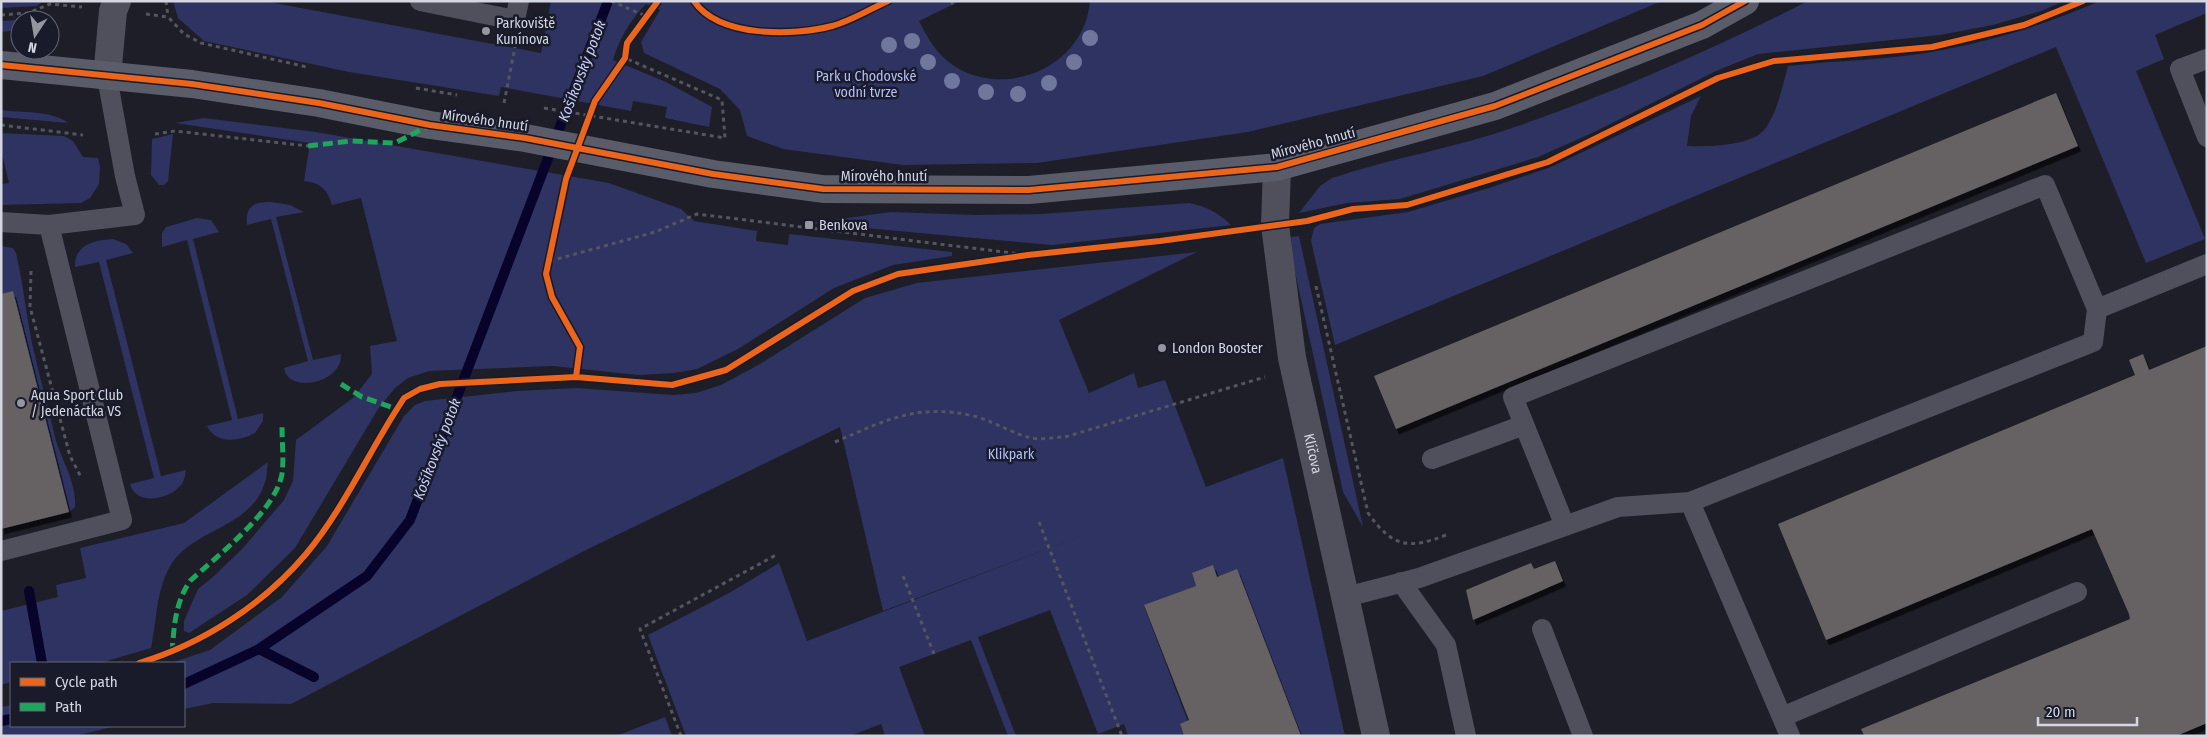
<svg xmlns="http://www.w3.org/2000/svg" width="2208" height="737" viewBox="0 0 2208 737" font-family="'Fira Sans Condensed',sans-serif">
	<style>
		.green { fill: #2e3362 }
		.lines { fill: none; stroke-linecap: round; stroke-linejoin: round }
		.stream { stroke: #07032b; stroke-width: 10 }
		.building { fill: #666264; filter: url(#shadow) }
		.path { stroke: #54555e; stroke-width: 3; stroke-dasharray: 4 4; stroke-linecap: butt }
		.service { stroke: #4f505b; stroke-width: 20 }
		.minor { stroke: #4f505b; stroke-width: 28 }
		.tertiary { stroke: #4f505b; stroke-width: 28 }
		.secondary { stroke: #5a5c69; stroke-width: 28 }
		.quiet { stroke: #20a55d; stroke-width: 5; stroke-dasharray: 10 5; stroke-linecap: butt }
		.cycleway-casing { stroke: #191b2b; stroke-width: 9 }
		.cycleway { stroke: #eb651d; stroke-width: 6 }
		.tree { fill: #70779c }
		.poi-dot { fill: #9496a0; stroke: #191b2b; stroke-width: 2 }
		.labels { text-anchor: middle; stroke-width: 5; stroke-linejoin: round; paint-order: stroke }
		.poi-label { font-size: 14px; fill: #d4d7e1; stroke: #191b2b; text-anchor: start }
		.park-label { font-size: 14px; fill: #b4bffb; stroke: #191b2b }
		.street-label { font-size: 14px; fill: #d4d7e1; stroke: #191b2b }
		.water-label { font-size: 15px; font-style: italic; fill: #c6cef7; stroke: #191b2b }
	</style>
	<defs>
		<filter id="shadow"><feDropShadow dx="3" dy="5.5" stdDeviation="0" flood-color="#0009"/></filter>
	</defs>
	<rect width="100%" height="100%" fill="#1d1e27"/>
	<path class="green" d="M1,1H43L37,6L1,8Z
		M173,1H264L541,53L551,1H960L919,21C929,41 940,59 961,70C1014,97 1085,63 1090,1H1662L1483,76L1248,132L1037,163L903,165L783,149L747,136L740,110L720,89L644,53L641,42L660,10L646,4C631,19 619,39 613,60L666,82L712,107L709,127L665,118L667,107L633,101L631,111L501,87L499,96L349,72L204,41L178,18Z
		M1808,1H2064L2041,11L1993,25L1940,35L1758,54L1716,71L1592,133L1538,157L1400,199L1347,203L1299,213L1320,186L1332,178C1392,158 1455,148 1515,127C1616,92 1713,49 1808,1Z
		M2100,1H2207V13L2155,35L2164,59L2136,71L2205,239L2146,263L2056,47L1335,345L1311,241L1314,228L1320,224L1408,212L1489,188L1551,167L1701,96L1691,116L1687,146C1706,147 1753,146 1765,129C1778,111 1782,87 1788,66C1841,60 1895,60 1947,49C2000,39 2051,22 2100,1Z
		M51,18L48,20H20V30L1,32V21Z
		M1,110C21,113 52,110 68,123L1,117Z
		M204,118L316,132L609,183L681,209L694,221L757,231L756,241L788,245L789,234L952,252V256L893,265L834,288L738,349L697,369L674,373L638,375L553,366L429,371L408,378L395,388L378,409L295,548L247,595L189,633L184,631V621L198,589L214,576L243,548L284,500L293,481L296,440L353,398L372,374L370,346L397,341L361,198L332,205C327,189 321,183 304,181L310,143L175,123Z
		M1,133L64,136L73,141L83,157L98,158L100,167L99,184L90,198L81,203L1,205V184L9,183L1,149Z
		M173,134L168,181L164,185H159L151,175L152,139Z
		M271,202L290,205L304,212L276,217L313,360L341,354C343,384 287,394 284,368L308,361L271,219L247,225C245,207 254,201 271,202Z
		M1189,203C1207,207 1218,212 1231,225L1052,245L811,223L891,212L976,215L1041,214Z
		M197,218L211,220L219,232L193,239L238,419L263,413V421L255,433C240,441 216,445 207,426L232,420L187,240L162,247V233L166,227Z
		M1299,236L1363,527L1343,492L1292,258L1291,237Z
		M113,239L126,244L133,253L106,260L161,476L186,470C185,476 184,484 178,488C166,500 135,505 130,484L154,478L99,262L75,267C74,245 94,240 113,239Z
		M1,246L13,248L16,253C23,283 26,313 32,343C39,375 48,406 55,437C61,460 77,482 75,507L69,512L13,292L1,294Z
		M1197,252L1059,320L1089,393L1134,373L1138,388L1165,380L1206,487L1283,458L1345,736H1301L1213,566L1192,574L1196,586L1144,606L1188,722L1180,725L1183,734L1178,736H1128L1124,724L1098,734L1050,610L978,637L1016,736H1008L971,640L899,667L925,736H885L881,724L850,736H686L648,635L731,592L779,563L807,641L1096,530L883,611L840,427L584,551L291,704L213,703L184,709V663H171L210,650L282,597L327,546L404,416L415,405L425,401L516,391L577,388L673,395L696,393L721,385L760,364L865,298L917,283Z
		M268,462C267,470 267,478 264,485C250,527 195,529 172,563C156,588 157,620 151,648L100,663H11V682L1,685V611L58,597L56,585L86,578L80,548L184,523Z
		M11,705V726H116L75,736H1V707Z
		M665,717L672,736H616Z"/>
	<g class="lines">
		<path class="stream" d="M29,591L42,663
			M259,649L314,677
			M184,684L259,649L367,576L410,520L608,1
			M1,721L11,719"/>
	</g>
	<path class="building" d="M2056,93L2078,146L1396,429L1374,376Z
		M13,291L69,512L1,529V294Z
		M2207,346V723L2176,736L1864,735L1861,729L2130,619L2129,614L2092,529L1826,640L1778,524L2135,375L2129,360L2143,354L2149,370Z
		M1555,561L1563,581L1473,620L1466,590L1531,563L1534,569Z
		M1213,565L1217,577L1237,569L1301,736H1184L1180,724L1189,720L1144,605L1196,586L1192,573Z"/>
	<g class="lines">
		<path class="path" d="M166,1L168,17
			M611,1L646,16
			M951,1L953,5
			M146,14L168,17L184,34L201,43L307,67
			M1,15L28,13L50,4L82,7
			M416,88L457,95
			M504,103L515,47
			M544,108L725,138L722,100L625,58
			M590,115L595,101L625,58L627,43L658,1
			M1,125L83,135
			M155,134L175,131L308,146
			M567,177L546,274L552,297L580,347L576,377
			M550,261L655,232L697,214L1028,255
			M31,271L30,307L70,456L81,477
			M1316,286L1368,513C1392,547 1409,550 1446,535
			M835,442C886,420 917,403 974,416C993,421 1011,433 1031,438C1041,440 1055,437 1065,437L1265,377
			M1039,522L1122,736
			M903,576L934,654
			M681,736L640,629L776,555"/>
		<path class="service" d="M420,1L515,20L519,1
			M2207,59L2180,69L2207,137
			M1,222L49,225
			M1432,459L1524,425
			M1565,526L1513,397L2045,185L2097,309
			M1,551L122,520L49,225L135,215L125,176L107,77
			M1401,582L1446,645L1466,736
			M1346,597L1419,578L1618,507L1690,502
			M1542,629L1583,736
			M1782,717L2077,592
			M1790,736L1690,502L2093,342L2097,309L2207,264"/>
		<path class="minor" d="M107,77L113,11L117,1"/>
		<path class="tertiary" id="s1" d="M1277,167L1275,225L1292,358L1376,736"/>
		<path class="secondary" d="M1,65L192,84L319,103L430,125L525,138L713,174L823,189L1029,190L1277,167L1495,106L1702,25L1745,1"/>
		<path class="quiet" d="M308,146L351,141L395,143L430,125
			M341,384L362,397L397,409
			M172,653C174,627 175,603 190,581C218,555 275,512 282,474C284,459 282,442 282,427"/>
		<g class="cycleway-casing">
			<path id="cycleway" d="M694,1C719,38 794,36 832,26C851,21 870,9 888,1
				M1,65L192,84L319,103L430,125L525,138L713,174L823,189L1029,190L1277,167L1495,106L1702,25L1745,1
				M576,377L580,347L552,297L546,274L566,179L595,101L625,58L627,43L658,1
				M139,663C202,644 263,605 306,554C342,511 367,456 397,409L404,398L420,389L440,384L576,377L672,385L726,370L853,291L898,274L1028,255L1160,241L1307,221L1353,209L1407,205L1548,162L1718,78L1774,61L1932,47L2024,25L2083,1"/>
		</g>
		<use href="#cycleway" class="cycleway"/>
	</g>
	<g class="tree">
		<circle cx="1090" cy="38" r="8"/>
		<circle cx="912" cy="41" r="8"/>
		<circle cx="889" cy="45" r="8"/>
		<circle cx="928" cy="62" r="8"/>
		<circle cx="1074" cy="62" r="8"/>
		<circle cx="952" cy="81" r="8"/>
		<circle cx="1049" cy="83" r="8"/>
		<circle cx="986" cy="92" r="8"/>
		<circle cx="1018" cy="94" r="8"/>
	</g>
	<g class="poi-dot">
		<circle cx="486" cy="31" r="5"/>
		<rect x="804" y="220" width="10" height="10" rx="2.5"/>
		<circle cx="1162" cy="348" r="5"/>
		<circle cx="21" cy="403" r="5"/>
	</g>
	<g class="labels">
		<g class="poi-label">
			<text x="496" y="28">Parkoviště<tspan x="496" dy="16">Kunínova</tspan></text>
			<text x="819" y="230">Benkova</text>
			<text x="1172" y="353">London Booster</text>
			<text x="31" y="400">Aqua Sport Club<tspan x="31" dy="16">/ Jedenáctka VS</tspan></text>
		</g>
		<g class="park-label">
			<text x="866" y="81">Park u Chodovské<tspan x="866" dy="16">vodní tvrze</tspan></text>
			<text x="1011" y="459">Klikpark</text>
		</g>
		<g class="street-label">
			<text transform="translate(485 120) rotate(8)" y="5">Mírového hnutí</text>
			<text transform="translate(1313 143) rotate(-15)" y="5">Mírového hnutí</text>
			<text x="884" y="181">Mírového hnutí</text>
			<text dy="5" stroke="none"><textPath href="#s1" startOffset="290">Klíčova</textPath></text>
		</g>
		<g class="water-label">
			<text transform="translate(582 71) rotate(-69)" y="5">Košíkovský potok</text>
			<text transform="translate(437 449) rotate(-69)" y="5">Košíkovský potok</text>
		</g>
	</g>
	<rect width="2208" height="737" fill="none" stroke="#d4d7e1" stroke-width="5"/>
	<rect x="10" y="662" width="175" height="65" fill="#191b2b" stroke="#646674"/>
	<rect x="20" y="678" width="25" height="8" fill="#eb651d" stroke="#646674"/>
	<text x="55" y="687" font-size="15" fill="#d4d7e1">Cycle path</text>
	<rect x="20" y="703" width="25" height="8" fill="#20a55d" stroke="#646674"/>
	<text x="55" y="712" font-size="15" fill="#d4d7e1">Path</text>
	<g transform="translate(35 35) rotate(192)"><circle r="24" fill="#191b2b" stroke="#646674"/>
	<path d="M0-4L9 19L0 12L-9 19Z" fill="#9496a0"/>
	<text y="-8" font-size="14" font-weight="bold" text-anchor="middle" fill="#d4d7e1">N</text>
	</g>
	<path d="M2038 717v8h99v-8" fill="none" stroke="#d4d7e1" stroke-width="2.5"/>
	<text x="2046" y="717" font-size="15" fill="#d4d7e1" stroke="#191b2b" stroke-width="4" paint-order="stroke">20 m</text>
</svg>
